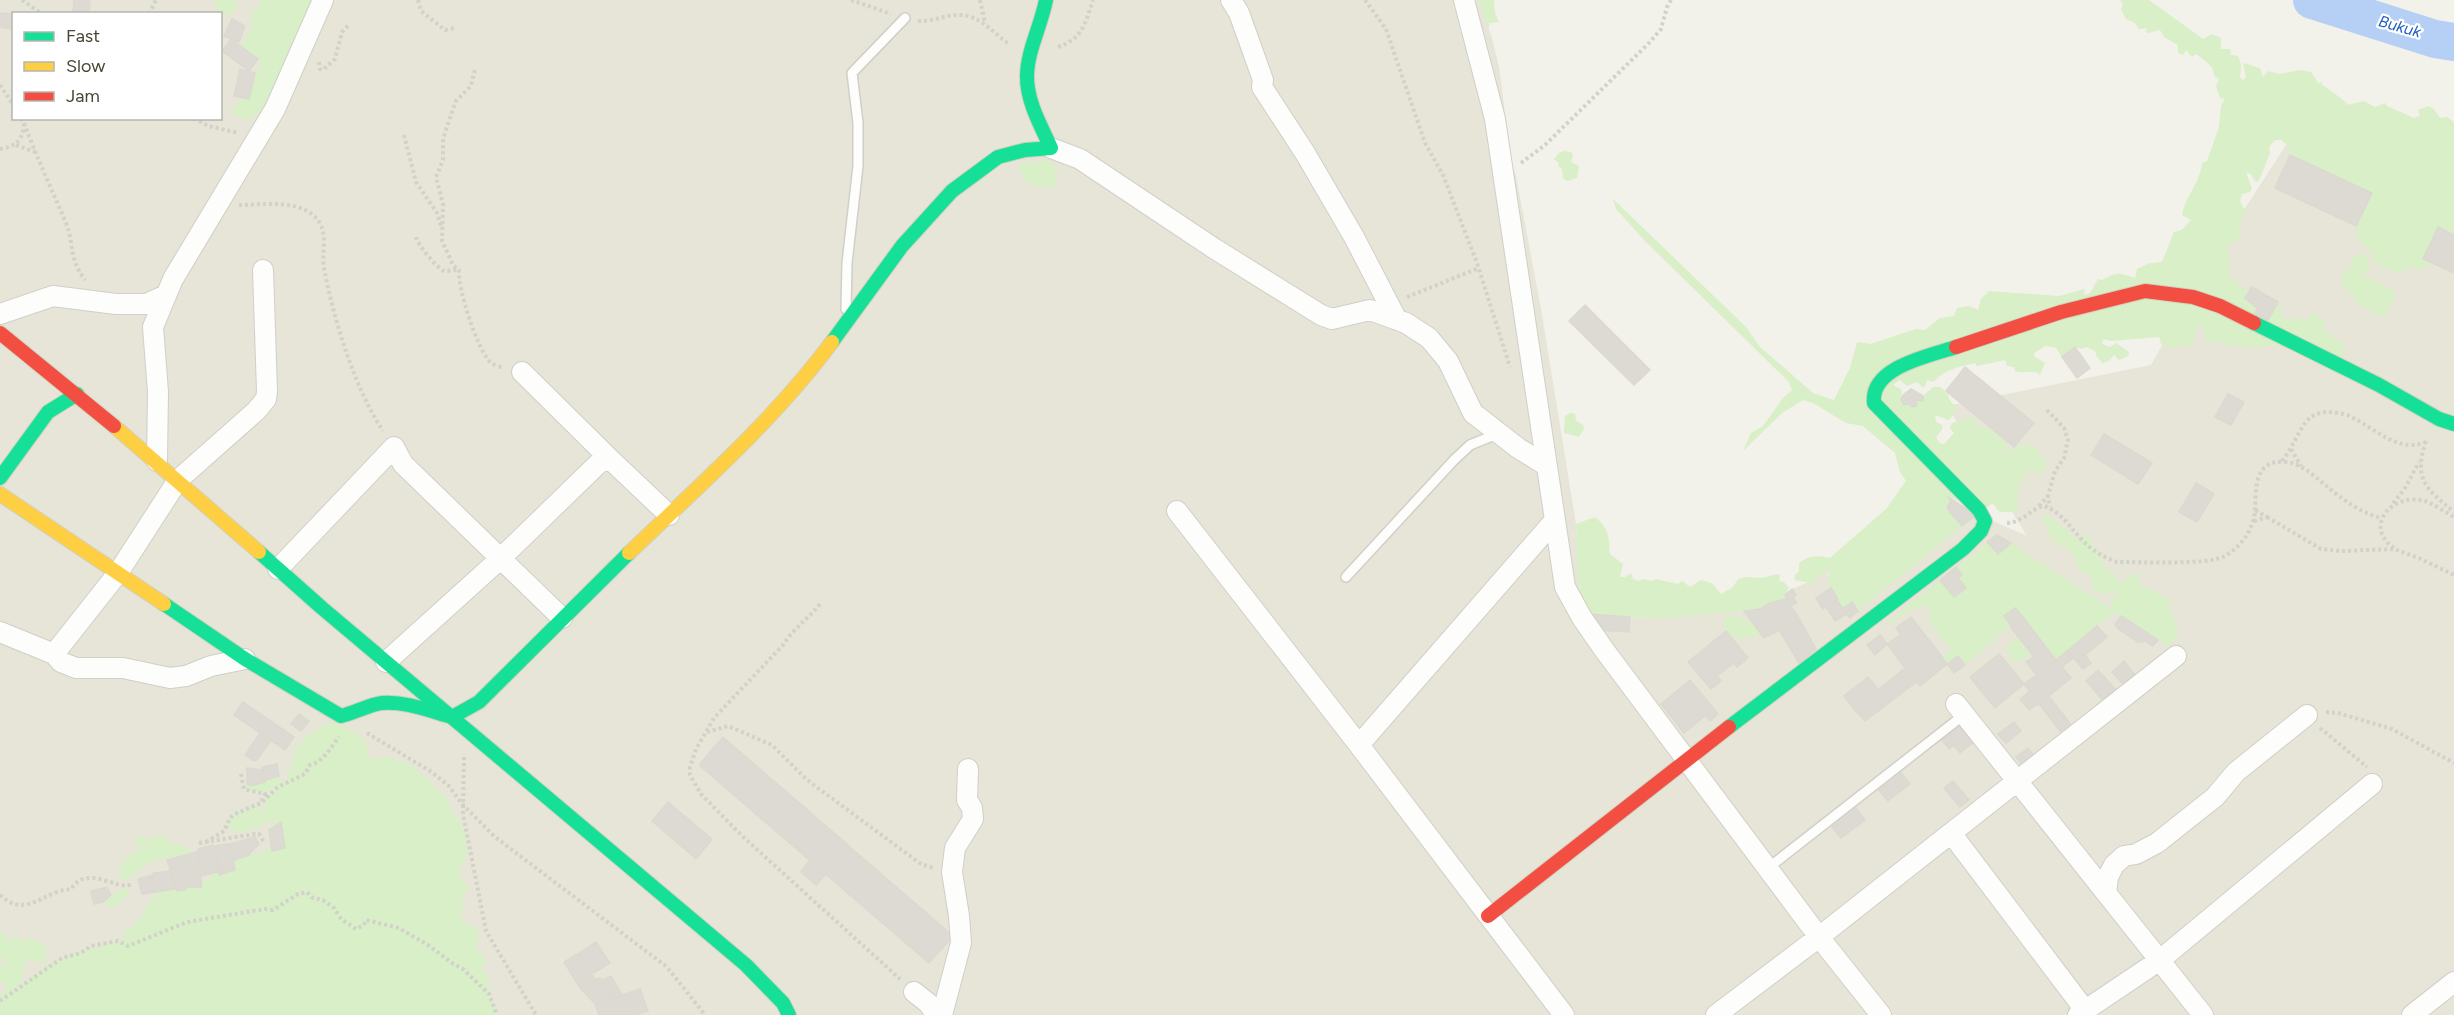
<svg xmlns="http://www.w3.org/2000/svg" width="2454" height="1015" viewBox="0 0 2454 1015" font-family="Figtree,sans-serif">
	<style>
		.residential { fill: #e7e5d7; fill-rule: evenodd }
		.green { fill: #d8efc7 }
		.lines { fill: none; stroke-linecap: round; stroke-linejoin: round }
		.river { stroke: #b6cff4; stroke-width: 38 }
		.building { fill: #dcdad2; stroke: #dbd9d0; stroke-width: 1.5 }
		.lane-casing { stroke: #d0cfc8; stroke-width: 12 }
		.street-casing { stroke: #d0cfc8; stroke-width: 22 }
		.fast-casing { stroke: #d2d1c0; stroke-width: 16 }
		.slow-casing { stroke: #d2d1c0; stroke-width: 16 }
		.jam-casing { stroke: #d2d1c0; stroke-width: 16 }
		.path { stroke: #d2d1ca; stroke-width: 4; stroke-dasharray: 3 3; stroke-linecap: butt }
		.lane { stroke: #fdfdfc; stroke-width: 9 }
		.street { stroke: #fdfdfc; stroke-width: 20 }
		.fast { stroke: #16e098; stroke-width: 14 }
		.slow { stroke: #ffcf43; stroke-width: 14 }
		.jam { stroke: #f24e42; stroke-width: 14 }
		.labels { text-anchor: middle; stroke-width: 4.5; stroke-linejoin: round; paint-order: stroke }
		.water-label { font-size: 16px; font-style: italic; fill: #215ec3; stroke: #fff }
	</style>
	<rect width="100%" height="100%" fill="#f2f1ea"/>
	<path class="residential" d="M0,0H260L251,31L242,47L262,63L255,73L249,99L231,113L247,121L275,100L297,34L315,0H1479L1492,38L1499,67L1511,161L1516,176L1541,309L1576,524L1579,588L1590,616L1661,618L1760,609L1792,589L1809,582L1827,570L1831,588L1843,608L1977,514L2027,536L1947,406L2151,365L2204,271L2307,113L2454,133V1015H0ZM14,14H220V118H14Z"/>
	<path class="green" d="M216,0H240L235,3L236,11L227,15L223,14L215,6Z
		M260,0H315L313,13L305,15L275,101L247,121L230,113L241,98L249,99L255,73L262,63L242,47L252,26L251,14L257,8Z
		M1479,0H1494L1495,13L1499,22L1490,23L1488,28Z
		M2120,0H2149L2203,39L2212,34L2221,38V49H2230L2231,55L2238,56C2242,64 2241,68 2240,77L2243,80L2246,77L2243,63L2260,68L2263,77L2268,71L2280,74L2301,70L2311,72L2318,83L2322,82V85C2327,88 2346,101 2348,105L2364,101L2375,107L2385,103L2387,106L2414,118L2420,116L2418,110L2429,106L2434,109L2440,118L2447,117L2454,122V235L2438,227L2435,258L2424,269L2408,268L2398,273L2382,267L2375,262L2368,249L2356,237L2355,232L2371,192L2339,177L2305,173V162L2290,155V150L2282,140H2275L2269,147L2270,153C2265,163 2264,171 2258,182L2254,180L2251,174L2246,173L2252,188L2250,192L2242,194L2240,201L2246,213L2239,222L2240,237L2226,248L2230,260L2227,263L2231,268L2229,279L2236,281L2248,292L2246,299L2257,308L2276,305L2282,312L2284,319L2287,320L2296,317L2303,321L2314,313L2326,323L2323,330L2325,332L2334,335L2335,340L2341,341L2344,347L2342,357L2271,345C2261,350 2243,348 2230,345C2222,344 2219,340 2211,342L2207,340L2200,324L2196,328L2193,345L2172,348L2161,344L2159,337L2111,341L2103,339L2102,344L2110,347L2116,343L2129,352L2128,356L2119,360L2114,355L2109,361L2103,363L2097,357L2095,351L2086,347L2082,349L2075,347L2062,357L2056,348L2046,346L2035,352L2034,356L2045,363L2040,375C2032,368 2024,375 2015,371L2014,367L2007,366L2005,360L1977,366L1975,363C1960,367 1944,369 1934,382L1927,380L1924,388L1917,382L1907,386L1900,380L1893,385L1902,390L1901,400L1904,405L1916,406V400L1923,401V396L1933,387H1940L1948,394L1949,399L1957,410L1949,420L1935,415L1936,422L1942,425L1943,428L1936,437L1939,443L1944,444L1954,433L1950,428L1952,423L1975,417L1978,428C1992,426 1998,434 2007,443V452C2020,445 2028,440 2040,451L2039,455L2048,464L2041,475L2031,469L2025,472V480L2023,483L2018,481L2019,489L2022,492L2016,494L2019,508C2013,513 2005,513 1998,511L1993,503L1983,510L1949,497L1951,501L1947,507L1962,526L1858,611L1852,602L1842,609L1828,582L1829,575L1827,570L1814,579V584L1795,580L1794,576L1799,571V563C1808,555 1819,555 1830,558L1886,509L1906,481L1900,472L1895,453L1863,426L1846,423L1813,403L1803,400L1782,413L1743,451L1751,433L1763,426L1783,398L1792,390L1789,382L1645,241L1616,209L1613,199L1746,327L1760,347L1813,393L1834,400L1850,368L1857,342L1871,344L1916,329L1925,330L1940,318L1954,316L1957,308L1969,306L1978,310L1981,299L1989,291L2059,296L2085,289L2084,295L2090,293L2098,279L2102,280C2119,271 2118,273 2135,278L2137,269L2150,263L2162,262L2174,232L2182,230L2191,220L2182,215C2186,195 2200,183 2202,163L2207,161L2219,127L2221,106L2225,99L2220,98L2216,86L2219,79L2214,76L2213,69C2210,65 2200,56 2196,54L2192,57L2186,50L2183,55L2178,53V45L2164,37L2160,30L2148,33L2145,31L2148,28L2139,29L2135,23L2126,19L2121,10L2123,4Z
		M1564,151L1571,152L1573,155L1571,162L1579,166L1577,178L1567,181L1563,178L1562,169L1558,166L1559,163L1554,159L1559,153Z
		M1048,160L1058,171L1055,174L1057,181L1052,189L1026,183L1023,172L1018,170L1019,164Z
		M2360,253L2366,255L2371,264L2364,275L2393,291L2395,299L2385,315L2380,316L2373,314L2372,310L2361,306L2341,281L2343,272L2351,268L2352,259Z
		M1571,413L1575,414L1576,421L1583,425L1584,429L1579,437L1564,433L1565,416Z
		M2049,515L2061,527L2066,526L2074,539L2086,534C2094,542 2095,552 2104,560V568H2108L2111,573L2117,574L2116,581L2124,582L2128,575L2138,574L2141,587L2146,586L2159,595L2170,599L2171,603L2167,608L2174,616L2173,619L2176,625L2175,630L2178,632V636L2168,646L2115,612L2056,660L2015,608L2004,616L2011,625L1965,665L1958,656L1947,664L1942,658L1952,650L1928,621L1932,615L1926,606L1908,611L1891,625L1888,622L1940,580L1955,597L1965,588L1958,578L1962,574L1956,567L1987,542L1998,554L2011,543L2112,609L2111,598L2118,593L2109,592L2103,595L2092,590L2093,579C2086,571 2074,572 2078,559L2070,554L2066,546H2059L2048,535L2043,516Z
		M1595,517C1611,531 1608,536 1610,554L1623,564L1620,577H1625L1631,573L1633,579L1638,581L1643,579L1652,581L1656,579L1678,584L1682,581L1690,587L1701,580L1713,584L1721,594L1733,587L1738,579L1746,577L1762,578L1777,574L1780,575L1779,581L1784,582L1789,588L1785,595L1786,599L1770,603L1760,609L1744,611L1661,618L1589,616C1574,589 1578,554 1576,524Z
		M1731,615L1740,617L1744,623L1751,620L1760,633L1759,636L1755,638L1748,635L1743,640L1730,636L1723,626L1725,619Z
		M2018,638L2030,652L2023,660L2010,662V655L2006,649L2013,640Z
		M331,722C345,726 362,735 369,747L367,755L368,759L386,757L412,765L448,799L450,805V812L454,813C467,831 467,838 467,859L462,861L459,873L463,884L469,886L463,900L459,901V905L463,904L466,907L461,913L465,925H476L474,929L479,932L477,952L484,954L486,959L482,969L488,976L489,994L497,1015H0V1001L3,999L0,997L9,983H0V965L6,961L4,958L0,957V929L9,940L18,936L21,943L28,937L46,945L44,954L48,956L46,962L40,963L27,957L22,981L10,994C26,982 45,964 64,957C82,950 100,947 118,941L123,944L126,929C144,925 142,904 157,895L156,892L176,889L177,891L185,890L186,887H201V879L205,881L212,879L208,874L218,872L219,875L235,870L234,860L260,853L271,846L272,851L285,848L281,823L269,830L268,826L275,822V818L263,823L259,829L254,828C246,833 236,832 227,827C229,810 247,810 259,803L261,811H265V799L275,788C264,793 256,795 244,789L243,786L277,777L285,783L289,774L286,772L293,768L291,760L296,756L294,751L290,750L299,746L307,735Z
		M158,835L170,839L171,844L184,845L190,850L191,853L147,863L141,870L125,880L121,879C116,863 127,858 138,849L135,838L141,836L149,841Z
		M121,889L126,888L130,891L116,907H109L103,902Z"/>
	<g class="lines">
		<path class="river" d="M2312,0L2435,39L2454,42"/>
	</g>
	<path class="building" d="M74,0H90L89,14H73Z
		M0,13L14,14L12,29L0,27Z
		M232,19L245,26L239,42L224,36Z
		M231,39L258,59L249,71L222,51Z
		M240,69L255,73L252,86L237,83Z
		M237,83L252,86L249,99L234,96Z
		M2290,155L2372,193L2356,226L2275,188Z
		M2438,227L2454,235V273L2423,259Z
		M2252,287L2278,302L2268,320L2255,314L2257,308L2245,298Z
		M1585,305L1650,370L1634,385L1569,321Z
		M2075,347L2090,368L2077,378L2062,357Z
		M1965,367L2034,423L2014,447L1946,391Z
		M1911,389L1923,396V401L1916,400L1917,406L1912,407L1908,404L1904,405L1901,400L1903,395Z
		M2228,394L2244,402L2231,425L2215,417Z
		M2104,434L2152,463L2138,484L2091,455Z
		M2196,483L2214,494L2197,522L2179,512Z
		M1948,497L1976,515L1962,526L1949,511L1947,507L1951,501Z
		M1997,535L2011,543L1998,554L1987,542Z
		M1956,567L1962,575L1958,578L1966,588L1954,597L1940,580Z
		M1831,588L1838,599L1823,609L1816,598Z
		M1792,589L1796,595L1793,598L1797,603L1790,606L1785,595Z
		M1786,599L1800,620L1764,638L1744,611L1760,609L1770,603Z
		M1837,600L1846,614L1835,621L1826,607Z
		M1852,602L1858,611L1850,618L1842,609Z
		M2015,608L2022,616L2011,625L2004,616Z
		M1588,614L1630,617L1629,632L1599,630Z
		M2022,616L2056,660L2044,670L2010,626Z
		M2121,616L2149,634L2143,642H2138L2117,628L2115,624Z
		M1911,617L1937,650L1908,672L1887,644L1901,635L1896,628Z
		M1800,620L1816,649L1799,663L1779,630Z
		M2097,626L2107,637L2077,662L2067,651Z
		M1726,631L1748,658L1737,667L1734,663L1717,676L1721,681L1711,689L1688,662Z
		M2149,634L2158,640L2153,646L2144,640Z
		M1880,635L1887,644L1875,655L1867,645Z
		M1937,650L1947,664L1920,686L1908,672Z
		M2067,651L2073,658L2062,667L2056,660Z
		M1999,654L2024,684L1995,708L1970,677Z
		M2085,655L2091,663L2083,669L2077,662Z
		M1958,656L1965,665L1954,673L1947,664Z
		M2034,657L2044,670L2037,675L2026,662Z
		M2056,660L2071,678L2049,696L2034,677Z
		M2124,661L2136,676L2124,685L2112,672Z
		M1905,668L1916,682L1865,721L1854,709Z
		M2098,670L2107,680L2095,691L2086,681Z
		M1868,677L1878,689L1854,709L1844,696Z
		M2034,677L2072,726L2062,734L2024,684Z
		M1690,680L1718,714L1710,721L1706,715L1684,733L1661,704Z
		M2107,680L2117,691L2104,702L2095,691Z
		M2030,691L2039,703L2029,710L2020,699Z
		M243,702L294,737L285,750L234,715Z
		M299,714L309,721L301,731L291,724Z
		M2014,722L2021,731L2006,743L1998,734Z
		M1959,726L1973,743L1960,753L1954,745L1949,749L1942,740Z
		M260,733L271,740L257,760L254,761L245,755Z
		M723,737L953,936L929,963L699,765Z
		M2028,748L2034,756L2022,765L2016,757Z
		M277,764L279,776L266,780L262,767Z
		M247,768L262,770L264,772L265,782L251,786L247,784Z
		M1901,773L1910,784L1888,801L1879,790Z
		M1953,781L1969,800L1960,807L1944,788Z
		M668,802L712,839L696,859L652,821Z
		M1856,808L1865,820L1841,838L1832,827Z
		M281,822L285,848L272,851L269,830Z
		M255,837L259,844L251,852L247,841L244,840Z
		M244,840L247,841L251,852L249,855L234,860L230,844Z
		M228,844L231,846L234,863L218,866L216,847L218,845Z
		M213,845L216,847V861L200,864L197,852L198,849Z
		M197,852L202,887H186L185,890L177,891L167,860Z
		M810,860L826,874L816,885L801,872Z
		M216,861L218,872L201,876L200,864Z
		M234,863L235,870L219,875L218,866Z
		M170,871L176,889L156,892L151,876L154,873Z
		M151,876L156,892L142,894L138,879Z
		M107,887L111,895L103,902L94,904L91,891Z
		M596,942L610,963L592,974L579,953Z
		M579,953L595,979L580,988L564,962Z
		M611,976L622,995L613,999L603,980Z
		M599,978L603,980L613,999L595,1004L580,988Z
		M640,989L648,1011L636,1015H599L595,1004Z"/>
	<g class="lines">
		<g class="lane-casing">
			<path id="lane" d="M846,309L847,263L858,166V123L852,73L905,18
				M1346,577L1454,460L1470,445L1497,434
				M1768,868L1965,714"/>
		</g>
		<g class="street-casing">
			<path id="street" d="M1231,0L1239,13L1263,80L1262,87L1305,153L1354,237L1397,320
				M1464,0L1495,119L1565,587L1582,618L1605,651L1819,937L1881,1015
				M1051,148L1080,159L1215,249L1321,315L1332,319L1370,310L1406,323L1429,338L1448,361L1473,413L1518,448L1547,466
				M0,314L53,296L116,304H146L166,295
				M522,372L612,461
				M157,461L158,392L153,327L173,279L275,109L323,0
				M1177,511L1359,745L1564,1015
				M278,569L394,447L403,464L562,618
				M0,632L54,654L61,662L76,668H123L170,678L186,676L211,666L245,659
				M54,654L118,573L178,480L256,411L266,399L267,391L263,270
				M386,662L500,559L601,461H612L669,515
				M1956,704L2203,1015
				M1359,745L1555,520
				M1951,833L2085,1010
				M2106,893L2108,877L2114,865L2124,856L2136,854L2157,843L2215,797L2236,772L2307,715
				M914,992L928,1003L937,1015
				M942,1015L961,943L959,916L952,872L955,848L973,819L972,808L967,800L968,769
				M1716,1015L1819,937L2176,656
				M2078,1015L2160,960L2372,784
				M2412,1015L2454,982"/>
		</g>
		<g class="fast-casing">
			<path id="fast" d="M2254,323L2379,385L2439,419L2454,424
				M832,342L902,246L952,191L998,157L1025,150L1051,148C1041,126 1027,102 1027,77C1027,51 1041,26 1046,0
				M0,478L48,412L77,394
				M259,552L322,608L746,965L783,1003L789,1015
				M164,604L245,659L341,716C354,713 371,704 382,703C405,701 430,711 452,717L479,702L629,553
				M1729,727L1963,549L1981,531L1985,521L1979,510L1874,403C1870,367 1929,356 1956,347"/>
		</g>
		<g class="slow-casing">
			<path id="slow" d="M114,426L259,552
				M0,494L164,604
				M629,553C699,486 774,420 832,342"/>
		</g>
		<g class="jam-casing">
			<path id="jam" d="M0,333L114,426
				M1956,347L2061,312L2145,291L2193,297L2220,306L2254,323
				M1488,916L1729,727"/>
		</g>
		<path class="path" d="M22,0L42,14
			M418,0L421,11L445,30L454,28
			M851,0L891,14
			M980,0L985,23
			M1365,0L1386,29L1425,143L1443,175L1477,263L1510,367
			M149,14L156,0
			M918,21C933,22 946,14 961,15C981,16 993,33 1009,44
			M1058,47C1083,38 1085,24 1093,0
			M319,62L320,69L323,70L335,59L342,32L349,25
			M475,70L471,86L456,101L452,112L443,139V160L436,177L443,204L442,241L453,265L459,270C457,287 478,352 491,363C494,365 500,367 504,368
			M0,85L14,106
			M194,118L208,126L238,133
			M24,123C37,158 52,190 66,223C75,246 68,257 85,280
			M404,135L416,182L437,213L441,226
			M16,145L35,152
			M0,149C17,146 23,140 24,123L21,118
			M1521,163L1545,145L1650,42L1661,29L1667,7L1671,0
			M239,205C261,205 296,199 314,216C330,230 321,251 324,268C334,320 354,387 383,431
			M416,237C417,244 437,268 444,271C448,272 453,269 458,270
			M1407,297L1479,268
			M2047,410L2064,428L2068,440L2064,458L2055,471L2048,496
			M2426,441C2413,479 2426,489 2454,512
			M2291,449L2301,466
			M2282,461C2304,434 2300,402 2347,415C2373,426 2397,454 2426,442
			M2393,503L2404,490L2419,462
			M2039,506L2048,496L2050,507
			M2267,517L2321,549L2342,551L2394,549L2421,559L2454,575
			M2254,521L2267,517L2255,510
			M2007,523C2022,523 2031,508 2044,506C2062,512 2071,529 2084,542C2093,551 2105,558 2117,562C2142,562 2203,565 2223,557C2231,553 2238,547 2244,539C2250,531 2255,519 2255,509C2256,490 2254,460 2283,462C2302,462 2316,478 2330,489C2346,502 2362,513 2381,518
			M2394,548C2362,526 2393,492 2425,501C2434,504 2445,512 2454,517
			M820,604C808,619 793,629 783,645L714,718L696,749L690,767V775L701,794L742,836L900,979
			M2326,712L2338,713L2392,729L2454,763
			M2320,728L2367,767
			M707,732L728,726L772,745L807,780L921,864L933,868
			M367,733L430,771L448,785L463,805L495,837L667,967L705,1015
			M464,757L463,814L486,931L536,1015
			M241,774L244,789L265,794L261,802
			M206,842L224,831L230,818L235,814L261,803L278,787L305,774L310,765C323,762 331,747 339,737
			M199,843L255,834H259L264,842
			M0,895C21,915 36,900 57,892C62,890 67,890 71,889C88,863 118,892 132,884
			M0,1001L62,958L81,953L91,946L118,941L128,946L187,922L265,909L273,910L298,894L307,892L313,898L323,900L334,908L341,919L356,929L364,925L366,920L399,928L428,945L452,963L463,969L489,994L497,1015"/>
		<use href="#lane" class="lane"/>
		<use href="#street" class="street"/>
		<use href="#fast" class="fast"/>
		<use href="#slow" class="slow"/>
		<use href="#jam" class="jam"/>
	</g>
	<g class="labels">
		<g class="water-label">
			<text transform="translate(2400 26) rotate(16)" y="6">Bukuk</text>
		</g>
	</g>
	<rect x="12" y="12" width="210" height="108" fill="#ffffff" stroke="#b7b5ae" stroke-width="1.5"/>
	<rect x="24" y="32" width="30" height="9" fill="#16e098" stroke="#b7b5ae" stroke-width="1.5"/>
	<text x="66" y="42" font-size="18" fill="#4a4635">Fast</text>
	<rect x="24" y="62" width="30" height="9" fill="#ffcf43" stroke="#b7b5ae" stroke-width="1.5"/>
	<text x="66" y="72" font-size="18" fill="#4a4635">Slow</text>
	<rect x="24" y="92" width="30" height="9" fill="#f24e42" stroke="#b7b5ae" stroke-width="1.5"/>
	<text x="66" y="102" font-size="18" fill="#4a4635">Jam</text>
</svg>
